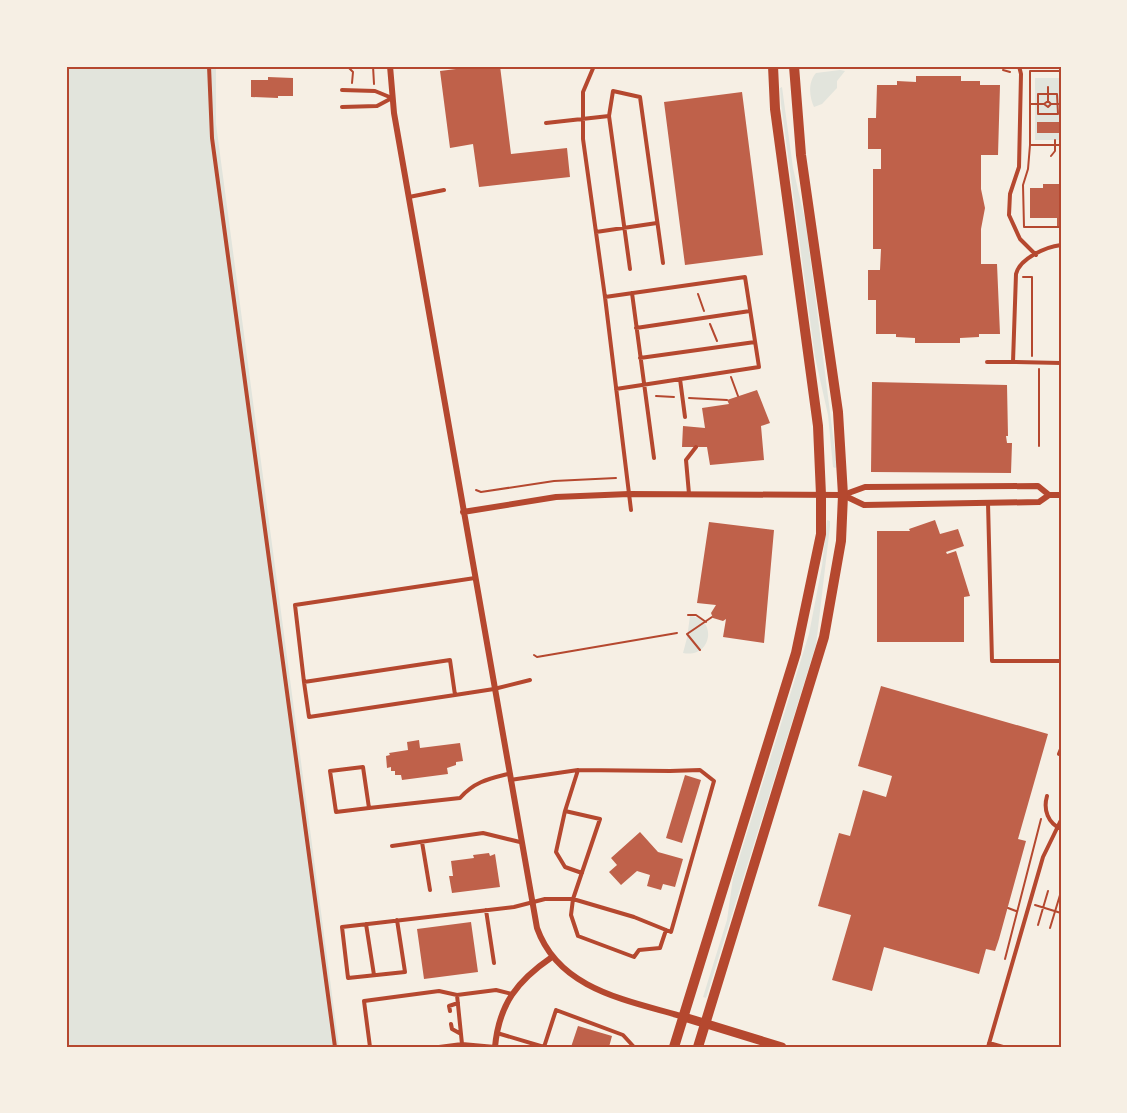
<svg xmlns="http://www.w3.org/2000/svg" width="1127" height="1113" viewBox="0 0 1127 1113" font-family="'PT Sans',sans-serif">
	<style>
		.green { fill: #e2e4dc }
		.building { fill: #bf614a }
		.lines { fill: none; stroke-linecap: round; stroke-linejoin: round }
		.path { stroke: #b5482f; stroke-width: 2 }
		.service { stroke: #b5482f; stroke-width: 4 }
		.minor { stroke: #b5482f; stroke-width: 6 }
		.tertiary { stroke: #b5482f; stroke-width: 9 }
		.secondary { stroke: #b5482f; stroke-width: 10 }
		.neatline { fill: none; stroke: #b5482f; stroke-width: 2 }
	</style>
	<rect width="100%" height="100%" fill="#f6efe4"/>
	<path class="green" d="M66,66H216V124L339,1047H66Z
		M840,70L845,71L837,81V88L822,104L814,107C809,96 808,82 816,73Z
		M1035,78H1061V140H1035Z
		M782,87L793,168L806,224L837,467L835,468L833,467L828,415L815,357L781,104L780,88Z
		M827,520L830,521V526L816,645L706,998L703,997L727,920L733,878L809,634L822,566Z
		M690,616C718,618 712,659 683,653L687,638Z"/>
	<path class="building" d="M464,66H500L511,154L567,148L570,177L479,187L473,144L450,148L440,71L464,68Z
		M916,76H961V81H980V85H1000L998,155H981V189L985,208L981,229V264H997L1000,334H979V337L960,338V343H915V338L896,337V334H876V300H868V270H880L881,249H873V169H881V149H868V118H876L877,85H897V81L916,82Z
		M268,77L293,78V96H278V98L251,97V80H268Z
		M742,92L763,255L685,265L664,102Z
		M1037,122H1059V133H1037Z
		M1043,184H1061V226H1057V218H1030V188H1043Z
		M872,382L1007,385L1008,436H1006L1007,443H1012L1011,473L871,472Z
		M757,390L770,423L761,426L764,460L710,465L707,447H682L683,426L705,428L702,408L729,404L727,400Z
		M935,520L940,534L958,529L964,546L946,552L947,554L956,551L970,596L964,597V642H877V531H910L909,529Z
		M709,522L774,530L764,643L723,637L726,619L723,621L713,618L711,613L716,605L697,603Z
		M881,686L1048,734L1018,839L1026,841L999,939L995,951L986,949L979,974L884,947L872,991L832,980L851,915L818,906L839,833L850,836L863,790L886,797L892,776L858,766Z
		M419,740L420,748L460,743L463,761L456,762V765L447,768L448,774L402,780L401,775H395V771H391V767L387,768L386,756L390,755L389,753L408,750L407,742Z
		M685,775L701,780L682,843L666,838Z
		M640,832L658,852L683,859L675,887L663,884L661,890L647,886L650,875L637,871L621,885L609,872L617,865L611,858Z
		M489,853L490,856L495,854L500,887L452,893L449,876H453L451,861L474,858L473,855Z
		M471,922L478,972L424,979L417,929Z
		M578,1026L612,1036L609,1047H571Z"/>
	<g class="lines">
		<path class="path" d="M347,66L353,72L352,83
			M373,66L374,84
			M1003,70L1010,72
			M1061,71H1030V145H1061
			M1048,87V101
			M1038,94H1057L1058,114H1038Z
			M1030,104H1044
			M1051,104L1048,107L1044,104L1048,101L1051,104H1061
			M1030,145L1028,169L1023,185L1024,227H1061
			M1051,156L1055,151V140
			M1023,277H1032V356
			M698,294L704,311
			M710,324L717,341
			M1039,369V446
			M731,377L738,396
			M656,396L674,397
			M689,398L727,400
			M476,490L481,492L554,481L616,478
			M688,615H696L706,622
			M700,650L687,634L712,617
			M534,655L537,657L677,633
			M1035,905L1061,913
			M1008,908L1016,911
			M1038,925L1048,891
			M1050,928L1060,895
			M1061,931V930
			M1005,959L1041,819"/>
		<path class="service" d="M209,66L212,138L335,1047
			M594,66L583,92V139L605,297
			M1019,66L1021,74L1019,167L1010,194L1009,215L1020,239L1036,255
			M342,90L375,91L392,98
			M342,107L377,106L392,98
			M546,123L609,116
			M409,197L444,190
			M596,232L657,223
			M630,269L609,116L613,91L640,97L663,263
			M632,293L654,458
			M636,328L750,311
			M640,358L755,342
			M987,362H1013L1016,274C1020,258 1046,247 1061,245
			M1013,362L1061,363
			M680,379L685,417
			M616,389L759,367L745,277L605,297C614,368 622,439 631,510
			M689,494L686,460L696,447
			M988,503L992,661H1061
			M475,578L295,605L304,682L450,660L455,695L494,689L530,680
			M304,682L309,717L455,695
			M1059,754L1061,749
			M363,767L369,808L336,812L330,771Z
			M510,780L578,770L670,771L700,770L714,781L671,932L634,917L573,899L600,819L565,811L578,770
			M1047,796C1043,810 1048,823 1061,829
			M369,808L460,798C474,782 488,779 508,774
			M565,811L556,852L565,867L582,873
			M422,842L430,890
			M392,846L483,833L520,842
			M486,910L494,963
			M397,920L405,972L348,978L342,927L514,907L545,899H573L571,915L578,936L634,957L639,950L660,948L666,930
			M366,924L374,975
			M457,995L462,1044
			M450,1011L449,1006L458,1003
			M451,1024L452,1029L461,1034
			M497,1033L544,1047
			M989,1043L1003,1047
			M370,1047L364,1001L439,991L457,995L496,990L512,994
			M439,1047L462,1044L495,1047
			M544,1047L556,1010L623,1035L634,1047
			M988,1047L1043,857L1061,820"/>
		<path class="minor" d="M390,66L394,113L537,928C559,990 627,1000 684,1017
			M843,495L864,505L1039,502L1049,495H1061
			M463,512L556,497L629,494L843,495L865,487L1038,486L1049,495
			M495,1047C499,1004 517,981 552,957"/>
		<path class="tertiary" d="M684,1017L782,1047"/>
		<path class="secondary" d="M674,1047L796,653L821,534V495L818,426L775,109L773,66
			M698,1047L824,637L841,541L843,495L838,412L801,155L794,66"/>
	</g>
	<rect width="1127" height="1113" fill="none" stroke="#f6efe4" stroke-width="135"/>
	<rect x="68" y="68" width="992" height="978" class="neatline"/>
</svg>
